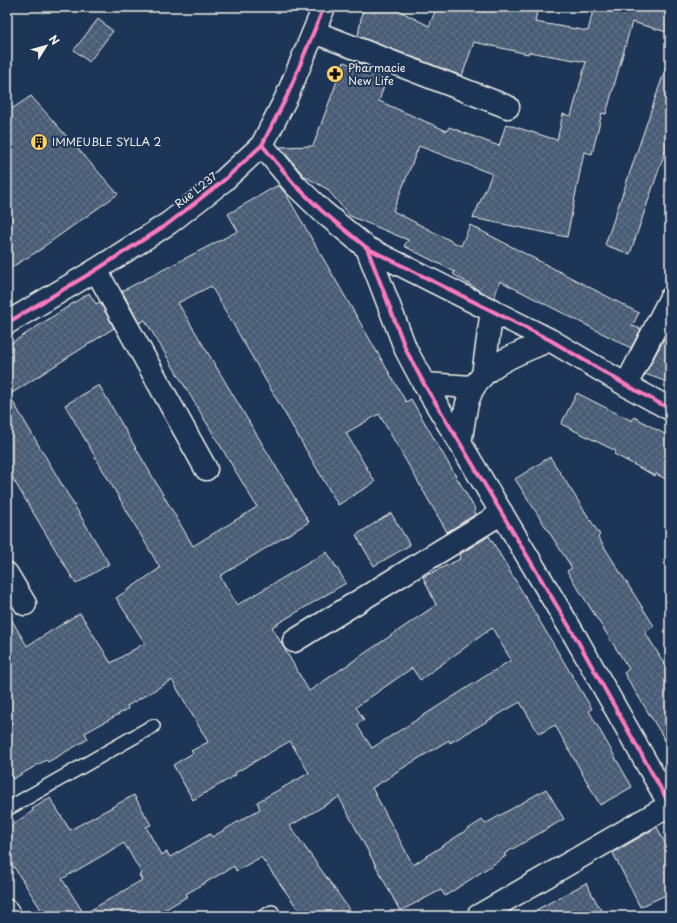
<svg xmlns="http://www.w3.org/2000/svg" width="677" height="923" viewBox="0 0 677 923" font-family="'Playpen Sans',sans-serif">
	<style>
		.building { fill: url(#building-cross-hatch); stroke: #f4f1e8; fill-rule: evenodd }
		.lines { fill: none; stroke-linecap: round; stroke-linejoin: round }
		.service-casing { stroke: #f4f1e8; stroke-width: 16 }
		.minor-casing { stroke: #f4f1e8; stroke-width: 25 }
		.tertiary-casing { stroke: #f4f1e8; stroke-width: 25 }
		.service { stroke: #1d3557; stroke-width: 13 }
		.minor { stroke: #1d3557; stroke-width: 22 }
		.tertiary { stroke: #1d3557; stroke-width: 22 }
		.cycleway-casing { stroke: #1d3557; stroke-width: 6 }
		.cycleway { stroke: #fd7abc; stroke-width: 4 }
		.labels { text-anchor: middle; stroke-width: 4; stroke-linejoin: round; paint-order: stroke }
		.poi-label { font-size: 11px; fill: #f4f1e8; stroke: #1d3557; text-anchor: start }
		.street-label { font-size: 11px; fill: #f4f1e8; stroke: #1d3557 }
	</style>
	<defs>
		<pattern id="building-cross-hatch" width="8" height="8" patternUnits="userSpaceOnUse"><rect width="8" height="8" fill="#485b74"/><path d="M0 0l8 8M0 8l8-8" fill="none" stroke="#637388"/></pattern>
	</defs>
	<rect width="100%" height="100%" fill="#1d3557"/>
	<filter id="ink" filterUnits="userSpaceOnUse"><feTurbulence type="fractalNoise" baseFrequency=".025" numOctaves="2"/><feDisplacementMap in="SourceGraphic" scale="8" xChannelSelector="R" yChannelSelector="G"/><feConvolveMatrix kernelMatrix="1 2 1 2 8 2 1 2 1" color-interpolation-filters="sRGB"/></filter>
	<g filter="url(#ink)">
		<path class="building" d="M363,7H392L429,26L437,7H520L537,11L535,22L588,31L594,7H670V33L632,22L606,114L602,113L592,154L584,152L567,237L473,218L492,174L419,146L393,211L461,246L470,225L639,313L632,326L641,329L631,348L500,281L494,298L480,291L453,274L455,272L404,246L408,240L350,216L327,189L304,176L280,147L313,146L344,62L353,66L354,61L388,74L379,101L447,131L449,127L499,146L506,124L557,140L563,114L571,116L586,62L529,52L528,54L474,42L462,76L358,36Z
			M98,19L113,31L89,62L74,50Z
			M667,64L670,65V137L630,254L605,245Z
			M31,96L118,194L43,247V248L7,270V112Z
			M278,185L286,194L406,402L411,399L475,509L474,510L476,514L447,532L379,414L346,433L375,482L338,505L211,286L178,303L309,522L220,576L237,605L327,552L346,583L272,627L309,691L436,605L423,577L460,559L459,557L461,556L460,554L489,536L592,709L589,711L632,787L600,805L555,725L539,734L520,702L450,743L449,740L393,774V775L372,788L413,865L482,820L485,824L546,789L564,819L504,854L506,856L445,896L441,890L400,911L339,797L290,826L354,916H303L261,857L236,871L234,866L186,894L188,896L154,916H45L7,856V828L33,811L32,809L50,798L70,830L134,795L151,825L146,827L161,855L167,852L170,857L210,834L212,837L260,809L257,802L309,773L290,741L235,773L236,775L193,800L173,765L193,753L191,751L208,742L172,680L127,706L128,709L85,733L88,739L48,762L46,760L13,779L7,769V612L27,646L80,613L111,663L145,643L116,598L160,568L65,405L99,385L193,546L257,507L145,320L139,323L122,291L238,231L228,214ZM492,628L511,660L372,748L357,725L364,720L356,707L412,668L420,680ZM124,843L142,874L139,875L142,880L84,914L62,879Z
			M89,293L96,304L100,302L114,328L9,395L109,564L76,584L7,469V346Z
			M665,337L670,339V383L645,374Z
			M577,393L632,421L634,417L670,437V481L656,474L655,476L614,454L616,451L561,424Z
			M550,457L600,535L598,537L654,626L645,632L670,673V748L624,673L629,669L567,571L572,568L515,479Z
			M391,513L410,545L374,566L356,535Z
			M657,827L670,853V893L640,907L613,853Z
			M586,883L604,916H525Z"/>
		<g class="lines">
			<g class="service-casing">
				<path id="service" d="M7,809L153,726
					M265,916L272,912"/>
			</g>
			<g class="minor-casing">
				<path id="minor" d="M314,32L508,107
					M262,145L295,185L322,211L367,248L550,340L626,385L670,409
					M367,248L406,350L424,384L460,443L576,638L670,805
					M96,270L206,469
					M483,375L492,310
					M424,384L473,387
					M626,385L670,299
					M460,443C463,429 464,413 468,400C478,365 520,353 550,340
					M7,574L25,604
					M294,641L502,513
					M7,911L10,916
					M478,916L670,805"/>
			</g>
			<g class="tertiary-casing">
				<path id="tertiary" d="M7,323L96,270L169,223L223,181L262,145L287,96L324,7"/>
			</g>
			<use href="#service" class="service"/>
			<use href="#minor" class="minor"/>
			<use href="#tertiary" class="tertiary"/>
			<g class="cycleway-casing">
				<path id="cycleway" d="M262,145L295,185L322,211L367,248L550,340L626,385L670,409
					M367,248L406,350L424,384L460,443L576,638L670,805
					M7,323L96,270L169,223L223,181L262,145L287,96L324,7"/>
			</g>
			<use href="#cycleway" class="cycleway"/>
		</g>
	</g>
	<defs>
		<g id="pharmacy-disc" transform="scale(0.9)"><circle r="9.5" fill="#ffd166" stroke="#1d3557"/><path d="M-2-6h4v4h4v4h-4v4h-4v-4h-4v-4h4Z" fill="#111"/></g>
		<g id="building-disc" transform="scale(0.9)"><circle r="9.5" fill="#ffd166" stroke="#1d3557"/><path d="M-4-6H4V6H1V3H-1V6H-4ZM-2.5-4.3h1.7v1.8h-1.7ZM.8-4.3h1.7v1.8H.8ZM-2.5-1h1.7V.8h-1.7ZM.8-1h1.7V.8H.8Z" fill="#111"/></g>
	</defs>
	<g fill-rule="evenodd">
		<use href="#pharmacy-disc" x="335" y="74"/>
		<use href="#building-disc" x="39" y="142"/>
	</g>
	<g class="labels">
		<g class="poi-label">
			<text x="348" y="72">Pharmacie<tspan x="348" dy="13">New Life</tspan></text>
			<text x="52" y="146">IMMEUBLE SYLLA 2</text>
		</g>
		<g class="street-label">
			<text transform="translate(196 190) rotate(-38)" y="4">Rue L237</text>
		</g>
	</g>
	<rect width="677" height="923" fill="none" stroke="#1d3557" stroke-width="24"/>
	<rect x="12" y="12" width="653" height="899" fill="none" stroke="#f4f1e8" stroke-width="1.5" filter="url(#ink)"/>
	<g transform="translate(46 46) rotate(53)" stroke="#1d3557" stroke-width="3" paint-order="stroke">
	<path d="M0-3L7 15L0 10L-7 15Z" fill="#f4f1e8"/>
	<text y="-6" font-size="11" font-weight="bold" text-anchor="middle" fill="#f4f1e8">N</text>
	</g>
</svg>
